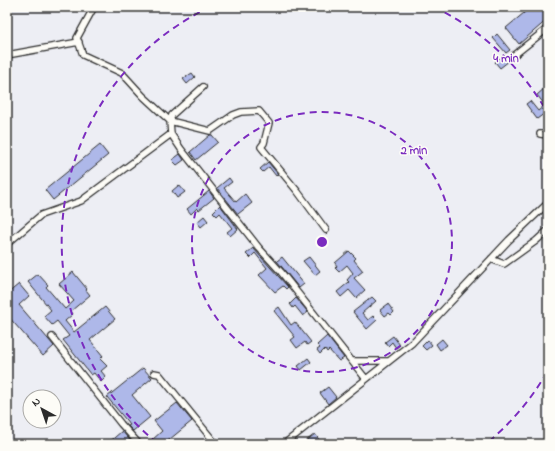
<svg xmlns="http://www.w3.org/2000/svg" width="555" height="451" viewBox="0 0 555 451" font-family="'Indie Flower',sans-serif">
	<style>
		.building { fill: #aeb8e9; stroke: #2b2b2b }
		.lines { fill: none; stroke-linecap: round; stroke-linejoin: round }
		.street-casing { stroke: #2b2b2b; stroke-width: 8 }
		.street { stroke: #fdfcf7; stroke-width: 5.5 }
		.ring { fill: none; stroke: #7b2cbf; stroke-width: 2; stroke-dasharray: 7 5 }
		.centre { fill: #7b2cbf; stroke: #fdfcf7; stroke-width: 2 }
		.ring-label { font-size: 12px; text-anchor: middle; font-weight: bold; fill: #7b2cbf; stroke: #fdfcf7; stroke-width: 3; stroke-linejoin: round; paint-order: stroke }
	</style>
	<rect width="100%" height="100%" fill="#edeef4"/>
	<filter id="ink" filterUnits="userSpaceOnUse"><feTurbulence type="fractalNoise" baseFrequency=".025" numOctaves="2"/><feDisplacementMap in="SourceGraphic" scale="8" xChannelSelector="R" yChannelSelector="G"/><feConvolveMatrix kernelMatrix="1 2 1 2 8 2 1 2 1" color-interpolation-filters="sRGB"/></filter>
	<g filter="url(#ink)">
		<path class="building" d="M531,7H548V19L519,44L506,28Z
			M497,34L510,50L506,53L493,38Z
			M504,55L509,61L500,68L495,62Z
			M192,73L195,77L187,84L183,79Z
			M546,87L548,89V117L545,113L537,119L526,104L530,101L538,111L545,105L537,95Z
			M210,135H212L218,142L196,160L190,152Z
			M100,145L108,155L53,200L45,190Z
			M180,154L184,160L177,165L172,160Z
			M268,162L278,174L276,176L269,167L263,172L260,169Z
			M229,178L232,182L224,188L236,202L245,194L252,203L238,214L217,188Z
			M179,185L185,192L177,198L172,191Z
			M209,191L214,198L199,210L197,208L191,214L187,209Z
			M220,205L238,229L230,236L227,232L232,228L220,213L217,216L213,212Z
			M204,216L208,221L201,227L197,222Z
			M253,248L288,287L286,289L283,286L275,292L259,275L267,268L255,253L250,258L246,254Z
			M349,251L356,258L354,260L363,271L354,278L365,290L356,298L349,290L341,297L337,292L349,282L347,280L353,273L347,265L339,272L335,268L337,266L335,263Z
			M282,257L304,284L299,288L277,261Z
			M309,257L320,271L315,275L303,261Z
			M73,272L87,289L86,290L90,295L71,311L73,314L65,321L74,332L105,307L115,319L90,340L103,356L100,359L107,366L101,371L106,377L101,382L94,373L91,375L63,340L69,336L57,321L52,325L44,316L51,310L28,282L38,274L48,285L46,287L65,309L74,301L59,284Z
			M19,284L29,296L19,305L54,346L43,356L7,315V294Z
			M372,297L376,301L362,313L368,320L373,316L377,320L367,329L353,312Z
			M296,298L308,312L303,316L295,306L293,308L290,304Z
			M388,304L394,312L391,315L389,313L385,316L380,310Z
			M279,307L291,325L295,322L311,342L307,345L305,342L297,348L291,340L295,337L274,311Z
			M327,336L344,358L339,361L329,350L327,352L325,349L320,354L317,350L320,348L317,345Z
			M393,336L400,345L396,348L392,342L388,346L385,342Z
			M442,339L447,345L440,350L436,344Z
			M428,340L432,345L426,350L422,346Z
			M308,358L311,362L301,370L298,366Z
			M143,368L152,378L132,395L150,417L133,431L128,426L130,425L107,397Z
			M328,387L336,397L328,404L320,393Z
			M177,403L192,421L164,444H155L152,440L162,431L154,421Z
			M122,431L133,444H107Z
			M315,434L320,441L316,444H302Z"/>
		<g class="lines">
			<g class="street-casing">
				<path id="street" d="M94,7L77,38L83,55L122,73L143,96L170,121L171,134L181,149L259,248L281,272L366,379
					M7,55L79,42
					M514,55L548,28
					M203,87L172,115L170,121L210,131L233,115L241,112L259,111L269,123L264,143L261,147L298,192L326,230
					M540,134L548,135
					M7,244L41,215L81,201L171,134
					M491,259L504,264L536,241L548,230
					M52,337L121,424L139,444
					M352,361H389
					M154,373L159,374L216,444
					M284,444L412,343L509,240L548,203"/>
			</g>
			<use href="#street" class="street"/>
		</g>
	</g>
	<g class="ring">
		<circle cx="322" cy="242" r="130"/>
		<path d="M547 372A260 260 0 0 1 487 443M157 443A260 260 0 0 1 210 7M434 7A260 260 0 0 1 547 112"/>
	</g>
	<circle cx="322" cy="242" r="6" class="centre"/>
	<g class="ring-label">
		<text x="506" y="62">4 min</text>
		<text x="414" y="154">2 min</text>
	</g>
	<rect width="555" height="451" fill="none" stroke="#fdfcf7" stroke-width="24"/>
	<rect x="12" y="12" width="531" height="427" fill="none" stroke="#2b2b2b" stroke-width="1.5" filter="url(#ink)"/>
	<g transform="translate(42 409) rotate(320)"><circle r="19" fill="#fdfcf7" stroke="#a9a8a5"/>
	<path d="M0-3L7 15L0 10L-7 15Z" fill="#2b2b2b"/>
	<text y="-6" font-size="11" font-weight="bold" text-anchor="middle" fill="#2b2b2b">N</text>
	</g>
</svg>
